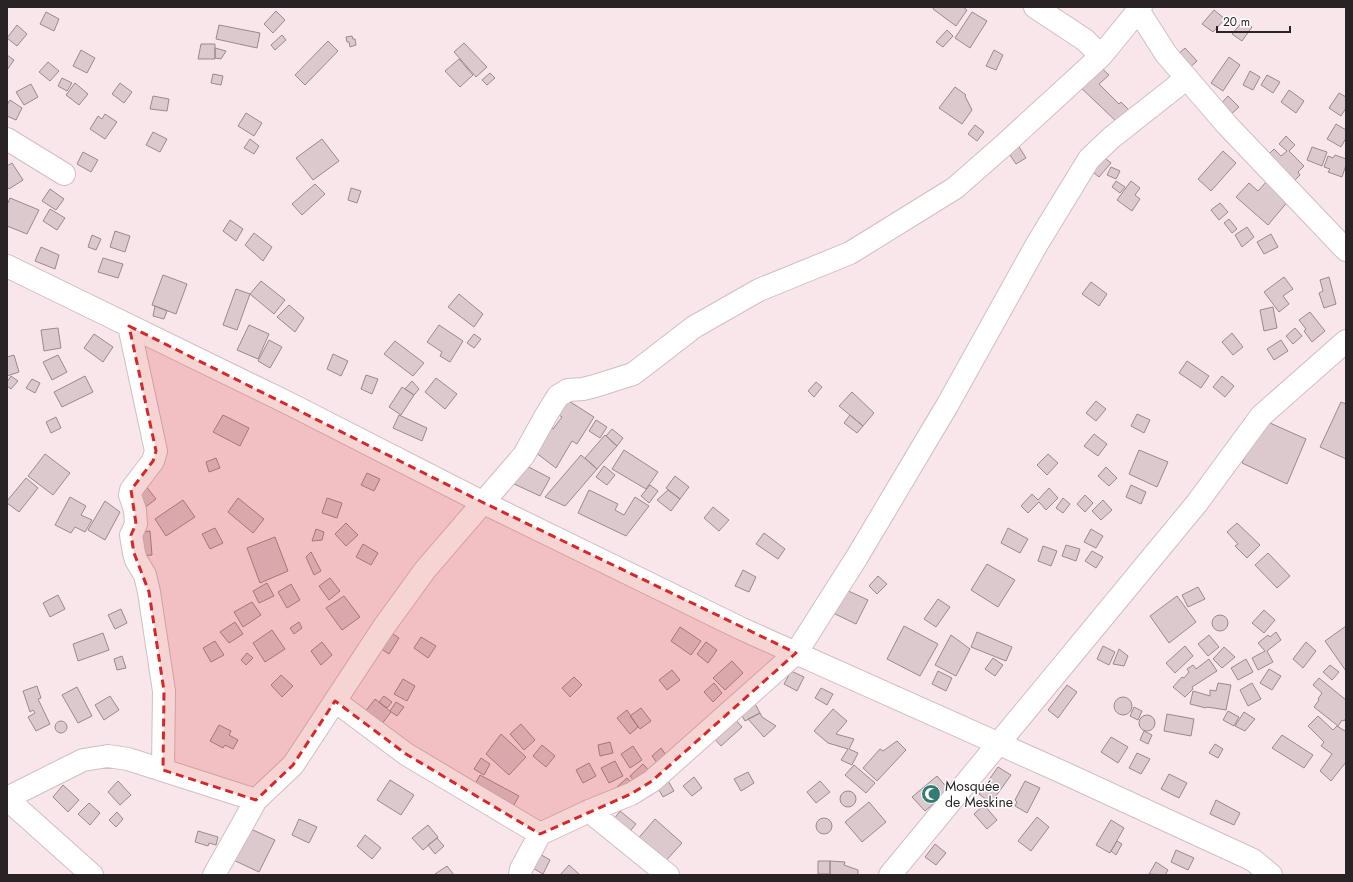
<svg xmlns="http://www.w3.org/2000/svg" width="1353" height="882" viewBox="0 0 1353 882" font-family="Jost,sans-serif">
	<style>
		.building { fill: #dbc9cd; stroke: #9a898d }
		.lines { fill: none; stroke-linecap: round; stroke-linejoin: round }
		.minor-casing { stroke: #d0bec2; stroke-width: 24 }
		.secondary-casing { stroke: #d0bec2; stroke-width: 24 }
		.minor { stroke: #fff; stroke-width: 22 }
		.secondary { stroke: #fff; stroke-width: 22 }
		.marked { fill: #d62828; fill-opacity: 0.2; stroke: #d62828; stroke-width: 3; stroke-dasharray: 8 5; stroke-linejoin: round }
		.labels { text-anchor: middle; stroke-width: 3; stroke-linejoin: round; paint-order: stroke }
		.poi-label { font-size: 14px; fill: #2a2325; stroke: #fff; text-anchor: start }
	</style>
	<rect width="100%" height="100%" fill="#f9e6ea"/>
	<path class="building" d="M934,7H963L967,10L956,26L933,9Z
		M1214,10L1225,19L1213,32L1202,24Z
		M276,11L285,20L273,33L264,24Z
		M46,12L59,19L54,31L40,24Z
		M972,12L987,21L970,48L955,38Z
		M1243,21L1252,27L1242,41L1232,34Z
		M17,25L27,34L17,46L7,38Z
		M219,25L260,33L257,48L216,39Z
		M947,30L953,36L943,47L936,42Z
		M282,35L286,40L275,50L271,45Z
		M352,36L353,39H355L356,45L350,47L349,42H347L346,37Z
		M328,41L338,51L305,85L295,75Z
		M464,43L487,67L476,77L454,52Z
		M201,44H215V59H198Z
		M215,48L226,51L221,59L215,58Z
		M1185,48L1197,61L1187,70L1175,57Z
		M81,50L95,58L87,73L73,66Z
		M994,50L1003,55L996,70L986,66Z
		M7,55L14,60L7,70Z
		M1229,57L1240,65L1223,91L1211,83Z
		M459,59L473,75L460,87L445,71Z
		M48,62L59,71L50,81L39,72Z
		M1096,63L1109,75L1099,84L1119,104L1121,102L1131,112L1119,124L1076,83Z
		M1250,71L1260,77L1253,90L1243,85Z
		M490,73L495,78L487,85L482,80Z
		M213,74L223,76L221,85L211,83Z
		M1267,75L1280,82L1273,93L1261,85Z
		M62,78L72,83L67,91L58,86Z
		M75,83L88,94L79,105L66,95Z
		M120,83L132,92L124,103L112,94Z
		M31,84L38,97L24,105L16,92Z
		M955,87L966,95L965,96L972,110L962,124L939,108Z
		M1289,90L1304,101L1296,113L1281,102Z
		M1339,93L1346,97V108L1341,116L1329,108Z
		M153,96L169,99L167,111L150,109Z
		M1228,96L1239,107L1229,116L1219,106Z
		M10,100L22,108L16,120L7,116V105Z
		M246,113L262,123L254,136L238,126Z
		M105,114L117,122L105,139L90,129L98,116L102,119Z
		M1336,124L1346,130V138L1341,147L1327,139Z
		M975,125L984,132L977,141L968,134Z
		M153,132L167,139L160,152L146,145Z
		M1286,136L1295,145L1289,151L1304,166L1298,172L1300,175L1290,185L1264,159L1274,149L1281,156L1287,151L1279,144Z
		M250,139L259,146L254,154L244,148Z
		M322,139L339,161L313,180L296,158Z
		M1014,139L1026,158L1016,164L1004,146Z
		M1312,147L1327,152L1322,166L1307,160Z
		M1223,151L1236,163L1211,191L1198,179Z
		M83,152L98,160L91,172L77,164Z
		M1100,154L1111,163L1099,177L1088,168Z
		M1335,155L1346,159V165L1342,177L1328,172L1330,169L1324,167L1328,156L1333,158Z
		M12,163L23,180L9,189L7,187V166Z
		M1111,167L1120,171L1116,179L1107,175Z
		M1116,181L1125,187L1120,193L1112,187Z
		M1131,181L1140,188L1135,195L1140,199L1132,211L1117,200Z
		M1267,181L1289,200L1268,225L1236,197L1249,183L1258,191Z
		M315,184L325,194L302,215L292,204Z
		M351,188L361,191L357,203L348,200Z
		M50,189L64,199L56,210L42,201Z
		M10,198L39,210L27,234L7,226V205Z
		M1220,203L1228,212L1219,220L1211,210Z
		M50,209L65,218L57,230L43,221Z
		M1229,219L1237,229L1232,233L1224,223Z
		M230,220L243,229L236,241L223,231Z
		M1247,227L1254,237L1242,247L1235,235Z
		M115,231L130,236L125,252L110,247Z
		M254,233L272,247L263,261L245,245Z
		M1271,234L1278,247L1264,254L1257,242Z
		M92,235L101,239L96,250L88,247Z
		M41,247L59,255L55,269L35,261Z
		M103,258L123,264L118,278L98,272Z
		M163,275L187,284L176,314L152,305Z
		M1284,277L1293,289L1283,296L1289,304L1279,312L1264,292Z
		M1329,277L1336,304L1324,308L1319,293L1323,291L1320,280Z
		M261,281L285,300L274,314L250,294Z
		M1091,282L1107,294L1099,306L1082,294Z
		M236,289L250,294L237,330L223,325Z
		M459,294L483,314L474,327L448,307Z
		M289,305L304,318L295,332L277,317Z
		M155,306L167,311L164,319L153,316Z
		M1273,307L1277,328L1264,331L1260,310Z
		M1310,312L1325,331L1312,342L1304,331L1306,329L1299,320Z
		M249,325L269,334L258,359L237,350Z
		M439,325L463,341L450,362L440,356L442,352L427,342Z
		M58,328L61,348L44,351L41,330Z
		M1295,328L1302,336L1293,344L1286,336Z
		M1232,333L1243,347L1233,355L1222,342Z
		M94,334L113,347L103,362L84,348Z
		M474,334L481,339L474,348L467,343Z
		M269,340L282,347L270,368L258,361Z
		M1281,340L1288,351L1274,360L1267,349Z
		M395,341L424,363L413,376L384,354Z
		M333,354L348,361L341,376L327,369Z
		M14,355L19,372L7,376V357Z
		M58,355L67,372L52,380L43,362Z
		M1187,361L1209,376L1201,388L1179,373Z
		M366,375L378,379L372,394L361,389Z
		M11,376L18,381L11,389L7,386V382Z
		M85,376L93,392L62,407L54,392Z
		M1222,376L1234,386L1225,397L1213,387Z
		M436,378L457,394L445,409L425,392Z
		M32,379L40,383L35,393L26,388Z
		M412,381L419,389L414,395L405,389Z
		M816,382L822,387L814,397L808,391Z
		M402,387L414,395L401,415L389,407Z
		M852,392L874,413L863,426L839,406Z
		M561,396L594,417L577,444L572,441L556,468L531,449L547,425L553,429L562,417L551,410Z
		M1096,401L1106,409L1096,421L1086,413Z
		M1341,402L1346,404V459L1320,447Z
		M1137,414L1150,420L1144,433L1131,426Z
		M223,415L249,428L240,446L213,432Z
		M399,415L427,428L422,441L393,428Z
		M850,415L863,426L857,433L844,423Z
		M56,417L61,428L51,433L46,422Z
		M1261,419L1306,439L1287,484L1242,463Z
		M596,420L607,427L600,438L589,431Z
		M612,429L623,438L617,446L606,436Z
		M1094,434L1107,444L1098,456L1084,446Z
		M605,435L617,446L597,469L585,458Z
		M624,450L658,472L646,489L612,469Z
		M1139,450L1168,462L1157,487L1129,474Z
		M45,454L70,473L53,495L28,476Z
		M1048,454L1058,463L1047,475L1037,465Z
		M581,455L597,469L566,505L565,506L545,497Z
		M216,458L220,468L209,472L206,462Z
		M521,463L550,478L540,496L510,482Z
		M604,466L615,475L607,485L596,477Z
		M1106,467L1117,478L1109,486L1098,476Z
		M367,473L380,479L374,491L361,485Z
		M675,476L689,487L680,499L666,488Z
		M26,478L38,488L19,512L7,503V501Z
		M145,485L156,499L143,509L132,494Z
		M650,485L658,491L649,503L641,496Z
		M1131,485L1146,492L1141,504L1126,497Z
		M1049,488L1058,498L1046,510L1039,502L1028,513L1021,506L1032,494L1038,500Z
		M589,490L618,504L615,510L624,515L635,497L649,506L626,536L578,513Z
		M668,490L680,499L671,511L657,500Z
		M1085,495L1093,503L1085,512L1077,504Z
		M70,497L86,506L81,515L92,520L85,532L75,527L71,533L55,525Z
		M238,498L264,519L253,533L228,512Z
		M327,498L342,503L337,518L322,513Z
		M1063,498L1070,504L1063,513L1056,508Z
		M183,500L195,517L166,536L155,519Z
		M1103,500L1112,510L1101,520L1092,511Z
		M105,501L120,512L105,540L88,530Z
		M713,507L729,520L719,531L704,518Z
		M346,523L358,535L346,546L335,534Z
		M1237,523L1260,545L1247,558L1235,546L1238,544L1227,532Z
		M215,528L223,543L210,549L202,534Z
		M1008,528L1028,539L1020,553L1001,543Z
		M316,529L324,532L322,540L312,541Z
		M1091,529L1103,536L1096,548L1084,542Z
		M150,531L152,555L138,556L134,533Z
		M764,533L785,549L778,559L756,544Z
		M275,537L288,571L260,583L247,548Z
		M363,544L378,553L371,565L356,557Z
		M1066,545L1080,549L1076,561L1062,556Z
		M1043,546L1057,551L1051,566L1038,561Z
		M1092,551L1103,557L1096,568L1085,561Z
		M311,552L321,571L314,575L306,557Z
		M1268,553L1290,576L1277,588L1255,565Z
		M987,564L1015,580L998,607L971,590Z
		M743,570L756,577L749,592L735,586Z
		M878,576L887,584L877,594L869,586Z
		M330,578L340,591L329,600L319,586Z
		M267,583L274,596L259,603L253,591Z
		M291,584L300,600L287,608L278,592Z
		M1198,587L1205,599L1188,607L1182,595Z
		M842,588L868,600L856,624L831,612Z
		M58,595L65,609L50,617L43,603Z
		M344,596L360,617L342,630L326,608Z
		M1177,596L1196,622L1169,643L1150,616Z
		M938,599L950,607L936,627L924,619Z
		M252,602L261,615L243,627L234,612Z
		M121,609L127,623L115,629L108,615Z
		M1264,610L1275,620L1264,633L1252,623Z
		M1212 623a8 8 0 1 1 16 0a8 8 0 1 1-16 0Z
		M235,622L243,634L229,643L220,632Z
		M299,622L302,628L294,634L290,628Z
		M904,626L938,644L920,676L887,659Z
		M1346,626V671L1325,641Z
		M680,627L701,641L691,655L671,641Z
		M272,630L285,649L265,662L253,643Z
		M387,630L399,638L389,654L377,646Z
		M977,632L1012,647L1006,661L971,647Z
		M1276,632L1281,640L1267,651L1273,662L1258,670L1252,658L1265,651L1258,643L1268,635L1270,637Z
		M103,633L109,650L78,661L73,644Z
		M951,635L970,649L956,676L935,665Z
		M1209,635L1219,647L1208,656L1198,644Z
		M421,637L436,646L428,658L414,648Z
		M215,641L224,655L211,662L203,648Z
		M322,642L332,655L321,665L311,651Z
		M706,642L717,650L708,663L697,654Z
		M1306,642L1316,651L1303,668L1293,659Z
		M1103,646L1115,652L1109,665L1097,659Z
		M1185,646L1193,656L1175,673L1166,663Z
		M1224,647L1235,657L1222,668L1213,659Z
		M1119,649L1128,656L1124,666L1113,664Z
		M247,653L253,658L246,665L241,660Z
		M122,656L126,668L117,670L114,659Z
		M993,658L1003,665L995,676L985,669Z
		M1209,659L1217,671L1192,687L1193,689L1185,697L1173,687L1182,677L1184,678L1189,672L1187,669L1193,665L1196,669Z
		M1246,659L1253,672L1238,680L1231,668Z
		M732,661L743,673L725,690L713,678Z
		M1330,665L1339,672L1332,680L1323,672Z
		M1269,669L1281,676L1272,690L1260,683Z
		M672,670L680,680L667,690L659,680Z
		M791,671L804,677L797,691L784,684Z
		M938,671L952,678L946,691L932,684Z
		M281,675L293,686L282,697L271,685Z
		M574,677L582,685L570,697L562,688Z
		M1319,678L1346,700V718L1344,721L1342,720L1338,726L1314,707L1319,700L1318,699L1322,693L1313,685Z
		M403,679L415,686L407,701L394,694Z
		M714,683L722,693L713,702L704,692Z
		M1218,683L1231,685L1226,710L1207,707L1206,708L1190,704L1193,691L1210,696V690L1216,691Z
		M1252,683L1261,699L1248,706L1240,690Z
		M1067,685L1077,692L1058,718L1048,710Z
		M37,686L41,698L38,699L50,724L36,731L28,717L35,713L33,710L30,712L23,691Z
		M77,687L92,716L78,723L62,695Z
		M821,688L833,694L827,705L815,698Z
		M110,696L119,710L104,720L95,705Z
		M384,696L392,702L387,708L379,702Z
		M1114 706a9 9 0 1 1 18 0a9 9 0 1 1-18 0Z
		M375,699L391,712L381,725L365,712Z
		M396,702L404,707L397,716L390,711Z
		M754,702L760,713L745,721L739,710Z
		M1134,707L1142,711L1138,720L1130,716Z
		M641,708L651,721L640,729L630,716Z
		M833,709L847,721L836,734L854,739L849,749L858,753L852,765L841,760L848,749L828,743L814,731Z
		M627,710L638,727L630,734L617,718Z
		M1228,711L1239,717L1234,726L1223,720Z
		M1244,712L1255,719L1245,731L1235,726Z
		M760,713L762,717L776,726L764,737L748,719Z
		M1167,714L1194,719L1191,736L1164,731Z
		M1139 723a8 8 0 1 1 16 0a8 8 0 1 1-16 0Z
		M1318,716L1333,730L1337,726L1345,731L1346,730V762L1331,781L1320,771L1332,754L1321,746L1324,742L1308,726Z
		M733,717L742,727L721,746L712,736Z
		M55 727a6 6 0 1 1 12 0a6 6 0 1 1-12 0Z
		M521,724L535,740L524,750L510,734Z
		M219,725L231,731L229,735L238,740L233,749L225,745L223,748L210,741Z
		M1144,731L1152,735L1148,744L1140,740Z
		M501,734L526,757L509,775L486,754Z
		M1282,735L1313,755L1304,768L1272,748Z
		M1111,737L1128,747L1118,763L1101,752Z
		M897,741L906,750L877,781L863,768L880,749L883,751Z
		M610,742L613,753L600,756L598,745Z
		M1215,744L1223,749L1218,758L1209,753Z
		M542,745L555,756L546,767L533,756Z
		M633,746L642,760L630,768L621,754Z
		M661,748L670,761L661,768L652,756Z
		M1137,753L1150,759L1141,774L1129,768Z
		M481,758L490,764L484,775L474,769Z
		M615,761L623,776L609,783L601,768Z
		M589,763L596,776L583,783L576,770Z
		M643,764L653,775L639,787L630,776Z
		M854,765L875,783L866,793L845,775Z
		M998,767L1011,775L991,803L979,794Z
		M748,772L754,783L741,791L734,779Z
		M1169,774L1187,783L1179,798L1161,789Z
		M480,775L519,796L512,808L472,790Z
		M937,776L949,790L925,811L912,797Z
		M694,777L702,788L692,796L683,786Z
		M627,778L635,787L625,796L617,787Z
		M667,779L674,791L663,797L656,785Z
		M390,780L414,795L401,815L377,800Z
		M118,781L131,795L120,805L108,792Z
		M820,781L830,792L816,803L807,792Z
		M1025,781L1040,788L1027,813L1015,806L1017,802L1015,800Z
		M63,785L79,800L68,812L53,797Z
		M840 799a8 8 0 1 1 16 0a8 8 0 1 1-16 0Z
		M1216,800L1240,813L1234,825L1210,814Z
		M869,802L886,822L862,842L845,822Z
		M89,803L100,813L90,825L78,814Z
		M984,805L997,820L987,829L974,814Z
		M620,811L636,824L627,835L612,822Z
		M117,812L123,819L116,827L109,820Z
		M1037,817L1049,827L1031,851L1018,841Z
		M816 826a8 8 0 1 1 16 0a8 8 0 1 1-16 0Z
		M299,819L317,827L309,843L292,835Z
		M655,819L682,843L662,865L635,842Z
		M1111,820L1124,828L1110,853L1096,845Z
		M242,825L275,840L259,872L227,857Z
		M428,825L438,837L423,850L412,838Z
		M198,831L218,837L216,845L209,843L208,846L195,842Z
		M365,835L381,848L372,859L357,846Z
		M437,838L444,846L435,854L428,845Z
		M1117,841L1122,844L1116,855L1111,851Z
		M935,844L946,853L936,865L925,857Z
		M1176,850L1194,858L1188,870L1171,862Z
		M538,853L550,860L543,874L531,867Z
		M818,861H830V874H818Z
		M830,861L845,862L844,865L858,870V875H830Z
		M1156,862L1168,870L1165,875L1149,874Z
		M569,865L580,875H560Z
		M447,866L454,875H435V874Z"/>
	<g class="lines">
		<g class="minor-casing">
			<path id="minor" d="M1035,7L1085,40L1101,56
				M1136,7L1166,54L1227,125L1346,250
				M7,139L64,174
				M129,326L156,451L153,461L131,490L130,495L135,510L136,524L131,535L134,553L136,560L145,575L149,592L164,691L163,770
				M335,701L406,754L540,834
				M7,798L83,760L108,756L128,759L256,800
				M7,799L92,875
				M589,811L668,875
				M214,875L256,800L293,765L383,628L425,570L524,455L545,417L558,396L568,390L583,389L595,386L633,374L694,327L759,290L850,253L955,188L1004,145L1101,56L1141,7
				M520,875L521,869L540,834L589,811L631,794L652,781L796,653L857,557L948,404L1037,244L1089,159L1111,138L1187,78
				M890,875L1197,503L1261,416L1346,341"/>
		</g>
		<g class="secondary-casing">
			<path id="secondary" d="M7,266L290,404L482,502L742,629L1062,772L1253,860L1271,875"/>
		</g>
		<use href="#minor" class="minor"/>
		<use href="#secondary" class="secondary"/>
	</g>
	<path class="marked" d="M129,326L482,502L796,653L652,781L631,794L540,834L406,754L335,701L293,765L256,800L163,770L164,691L149,592L134,553L131,535L136,524L131,490L153,461L156,451Z"/>
	<defs>
		<g id="mosque-disc" transform="scale(1)"><circle r="9.5" fill="#357b72" stroke="#fff"/><path d="M3.5-4.9A6 6 0 1 0 3.5 4.9A5 5 0 1 1 3.5-4.9Z" fill="#fff"/></g>
	</defs>
	<g fill-rule="evenodd">
		<use href="#mosque-disc" x="931" y="794"/>
	</g>
	<g class="labels">
		<g class="poi-label">
			<text x="945" y="791">Mosquée<tspan x="945" dy="16">de Meskine</tspan></text>
		</g>
	</g>
	<rect width="1353" height="882" fill="none" stroke="#2a2325" stroke-width="16"/>
	<path d="M1217 26v6h73v-6" fill="none" stroke="#2a2325" stroke-width="2"/>
	<text x="1223" y="26" font-size="12" fill="#2a2325" stroke="#ffffff" stroke-width="3" paint-order="stroke">20 m</text>
</svg>
